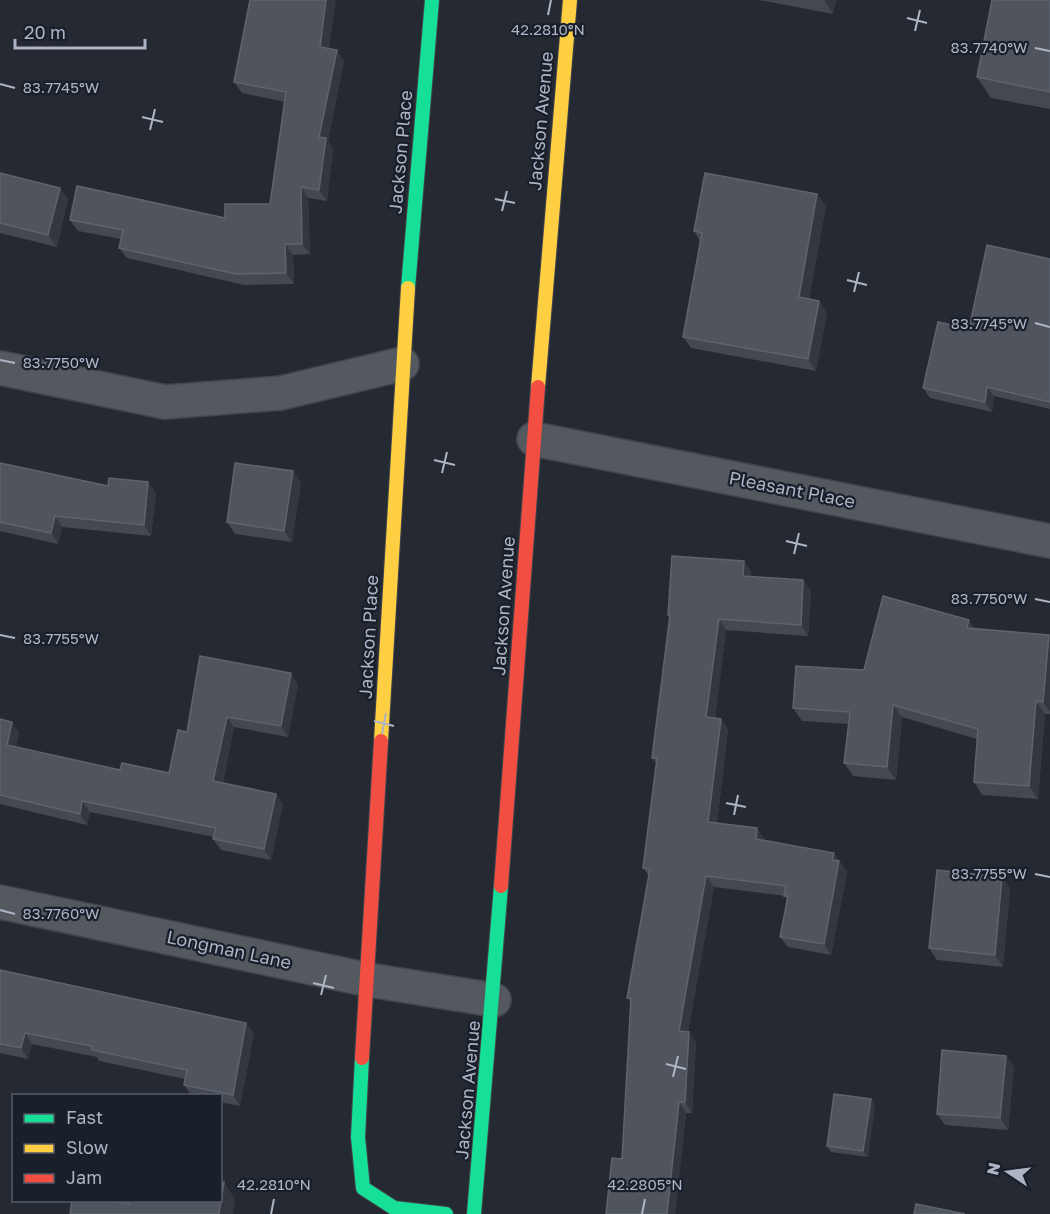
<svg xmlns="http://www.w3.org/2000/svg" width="1050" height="1214" viewBox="0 0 1050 1214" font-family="'Golos Text',sans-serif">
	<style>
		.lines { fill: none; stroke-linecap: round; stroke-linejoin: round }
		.street-casing { stroke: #42454c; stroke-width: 36 }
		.fast-casing { stroke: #42454c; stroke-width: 16 }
		.slow-casing { stroke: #42454c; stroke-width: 16 }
		.jam-casing { stroke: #42454c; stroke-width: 16 }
		.street { stroke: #54585f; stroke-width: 33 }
		.fast { stroke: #16e098; stroke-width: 14 }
		.slow { stroke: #ffcf43; stroke-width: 14 }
		.jam { stroke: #f24e42; stroke-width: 14 }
		.wall { fill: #444851 }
		.shaded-wall { fill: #33373f }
		.building { fill: #4f545d; stroke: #5e636d; stroke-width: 1.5 }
		.ticks { fill: none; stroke: #adb4c3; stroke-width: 2 }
		.labels { text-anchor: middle; stroke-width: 4.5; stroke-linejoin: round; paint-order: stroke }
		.street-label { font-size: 18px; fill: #adb4c3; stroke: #191f2b }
		.ticks-label { font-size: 15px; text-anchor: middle; fill: #adb4c3; stroke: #191f2b; stroke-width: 4.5; stroke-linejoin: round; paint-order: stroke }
	</style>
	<rect width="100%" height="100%" fill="#252931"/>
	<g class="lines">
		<g class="street-casing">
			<path id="street" d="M0,368L165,402L281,393L402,364
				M534,439L1050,541
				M0,902L369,980L494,1000"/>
		</g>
		<g class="fast-casing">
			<path id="fast" d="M408,288L432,0
				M362,1058L358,1137L363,1188L394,1208L446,1214
				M474,1214L501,886"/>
		</g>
		<g class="slow-casing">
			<path id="slow" d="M538,387L570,0
				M381,741L408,288"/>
		</g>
		<g class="jam-casing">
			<path id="jam" d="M501,886L538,387
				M362,1058L381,741"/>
		</g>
		<use href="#street" class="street"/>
		<use href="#fast" class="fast"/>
		<use href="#slow" class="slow"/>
		<use href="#jam" class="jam"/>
	</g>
	<path class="wall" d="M759,0H836L833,14Z
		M1050,0V109L991,98L977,77Z
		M329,49L344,61L328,141L333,149L327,201L308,198L310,254L293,255L294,284L244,285L127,258L119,248L121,239L78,231L70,220L225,218L270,204L285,102L242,93L234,82Z
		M0,173L60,188L68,199L57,247L0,233Z
		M817,194L826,206L809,299L819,301L827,313L816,371L691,348L683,337L700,241L694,231Z
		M1050,259V409L994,396L992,412L930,398L923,388L969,329Z
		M0,463L108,486L156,493L151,536L62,527L58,544L0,531Z
		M293,471L301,483L292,542L235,534L227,522Z
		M744,561L751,572V576L803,580L811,591L808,636L726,630L715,718L721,719L728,730L717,823L765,839L764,840L834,853L847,872L831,955L788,947L780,937L787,900L785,896L714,887L688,1032L696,1042L692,1113H686L675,1214H606L622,1159L631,1002L627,998L649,876L643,868L657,764L652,758L669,618L668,615Z
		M969,620L975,629L1049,635L1050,637V714H1045L1038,799L982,795L974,782L977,739L902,717L896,780L853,776L844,763L849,724L802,721L793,708L864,670Z
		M298,684L288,737L234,727L223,783L283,804L271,860L221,850L213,839L214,837L90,812L87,825L0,804V719L19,732L16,747L120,770L169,773L187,732Z
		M1002,877L1010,889L1003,967L937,960L929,948Z
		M0,970L254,1033L240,1106L220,1102V1095H191L184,1085L185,1079L99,1061L97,1057L32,1044L28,1059L0,1053Z
		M1006,1056L1014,1067L1008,1130L945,1125L937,1114Z
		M871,1099L875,1105L868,1157L831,1152L827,1146Z"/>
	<path class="shaded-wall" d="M326,0H336L328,58L320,47Z
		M824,0H836L833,14Z
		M337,50L344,61L328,141L333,149L327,201L319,190V137Z
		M301,187L308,198L310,254L302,244Z
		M60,188L68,199L57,247L48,235Z
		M817,194L826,206L807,309L799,297Z
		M285,244L293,255L294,284L286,273Z
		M819,301L827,313L816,371L808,359Z
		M987,387L994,396L992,412L985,402Z
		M293,471L301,483L292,542L284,531Z
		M148,482L156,493L151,536L144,525Z
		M55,516L62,527L58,544L51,533Z
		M744,561L751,572L750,587L743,576Z
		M803,580L811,591L808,636L801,625Z
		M719,619L726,630L714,728L706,717Z
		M969,620L978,633L967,628Z
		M1049,635L1050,637V711L1043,702Z
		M291,673L298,684L288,737L281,726Z
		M1036,701L1045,714L1038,799L1029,786Z
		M893,705L902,717L896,780L887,767Z
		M227,717L234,727L221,791L213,781Z
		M721,719L728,730L716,832L708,822Z
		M12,722L19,732L14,756L7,745Z
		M276,794L283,804L271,860L264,849Z
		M82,801L90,812L87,825L80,814Z
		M757,828L765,839L763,850L756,839Z
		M834,853L847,872L831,955L824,944Z
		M706,876L714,887L686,1042L679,1031Z
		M1002,877L1010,889L1003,967L995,955Z
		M246,1023L254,1033L240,1106L233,1095Z
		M689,1032L696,1042L692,1113L685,1102Z
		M25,1033L32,1044L28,1059L21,1048Z
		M1006,1056L1014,1067L1008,1130L1000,1118Z
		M871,1099L875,1105L868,1157L863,1151Z
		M679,1102L686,1113L675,1214H667Z
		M224,1182L235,1199L233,1214H219Z"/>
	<path class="building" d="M250,0H326L320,47L337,50L319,137L326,138L319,190L301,187L302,244H285L286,273L236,274L119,248L123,230L70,220L77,186L225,218V204H270L286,92L234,82Z
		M992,0H1050V92L977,77Z
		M0,173L60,188L48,235L0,223Z
		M705,173L817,194L799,297L819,301L808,359L683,337L702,233L694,231Z
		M987,245L1050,259V402L987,387L985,402L923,388L938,322L969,329Z
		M0,463L108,486L109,478L148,482L144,525L55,516L51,533L0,522Z
		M235,463L293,471L284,531L227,522Z
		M672,556L744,561L743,576L803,580L801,625L719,619L706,717L721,719L708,822L757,828L756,839L834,853L832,860L839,861L824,944L780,937L788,896H784L786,886L706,876L679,1031L689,1032L685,1102H679L667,1214H606L612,1158L622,1159L631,998H627L650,869L643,868L657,758H652L670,615H668Z
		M883,596L969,620L967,628L1049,635L1043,702L1036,701L1029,786L974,782L978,729L893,705L887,767L844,763L850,712L793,708L796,666L864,670Z
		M200,656L291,673L281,726L227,717L213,781L276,794L264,849L213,839L216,828L82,801L80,814L0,795V719L12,722L7,745L120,770L122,763L169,773L178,730L187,732Z
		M937,870L1002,877L995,955L929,948Z
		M0,970L246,1023L233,1095L184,1085L187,1070L92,1050V1046L25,1033L21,1048L0,1044Z
		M942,1050L1006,1056L1000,1118L937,1114Z
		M834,1094L871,1099L863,1151L827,1146Z
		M220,1182H224L219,1214H70L72,1200H105L129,1204V1200H220Z
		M916,1204L965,1214H914Z"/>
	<path class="ticks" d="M548,15L551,0M907,18L927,23M915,31L920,10M1035,48L1050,51M0,84L15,88M142,117L163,122M150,130L155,109M495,199L515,203M502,211L507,191M847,280L867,285M854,292L859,272M1035,323L1050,327M0,360L15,363M434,460L455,465M442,473L447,452M786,541L807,546M794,554L799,533M1035,599L1050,602M0,635L15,638M374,721L394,726M382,734L386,713M726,803L746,807M734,815L738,795M1035,874L1050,877M0,910L15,914M313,983L334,988M321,995L326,975M666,1064L686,1069M673,1077L678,1056M271,1214L274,1199M642,1214L645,1199"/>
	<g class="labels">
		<g class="street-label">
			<text transform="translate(541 121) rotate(-85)" y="6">Jackson Avenue</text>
			<text transform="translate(401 152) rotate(-85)" y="6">Jackson Place</text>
			<text transform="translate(792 490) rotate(11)" y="6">Pleasant Place</text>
			<text transform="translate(504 606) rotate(-86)" y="6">Jackson Avenue</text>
			<text transform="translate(369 637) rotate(-87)" y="6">Jackson Place</text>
			<text transform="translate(229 950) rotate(12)" y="6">Longman Lane</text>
			<text transform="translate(468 1090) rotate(-85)" y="6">Jackson Avenue</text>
		</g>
	</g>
	<g class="ticks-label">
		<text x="548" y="35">42.2810°N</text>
		<text x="989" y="53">83.7740°W</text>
		<text x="61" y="93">83.7745°W</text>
		<text x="989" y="329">83.7745°W</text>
		<text x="61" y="368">83.7750°W</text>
		<text x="989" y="604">83.7750°W</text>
		<text x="61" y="644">83.7755°W</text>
		<text x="989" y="879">83.7755°W</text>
		<text x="61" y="919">83.7760°W</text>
		<text x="274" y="1190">42.2810°N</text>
		<text x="645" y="1190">42.2805°N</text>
	</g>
	<rect x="12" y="1094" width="210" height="108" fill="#191f2b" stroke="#545b68" stroke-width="1.5"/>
	<rect x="24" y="1114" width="30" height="9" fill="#16e098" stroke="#545b68" stroke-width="1.5"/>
	<text x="66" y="1124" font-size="18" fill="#adb4c3">Fast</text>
	<rect x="24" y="1144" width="30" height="9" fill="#ffcf43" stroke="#545b68" stroke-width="1.5"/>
	<text x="66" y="1154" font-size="18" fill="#adb4c3">Slow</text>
	<rect x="24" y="1174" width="30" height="9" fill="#f24e42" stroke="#545b68" stroke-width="1.5"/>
	<text x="66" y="1184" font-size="18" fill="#adb4c3">Jam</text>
	<g transform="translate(1008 1172) rotate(283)" stroke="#191f2b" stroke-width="4.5" paint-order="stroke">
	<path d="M0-4.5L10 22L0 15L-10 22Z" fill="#adb4c3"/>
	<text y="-9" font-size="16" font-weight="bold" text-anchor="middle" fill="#adb4c3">N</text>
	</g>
	<path d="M15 39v9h130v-9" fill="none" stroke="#adb4c3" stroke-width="3"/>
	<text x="24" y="39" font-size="18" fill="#adb4c3" stroke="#191f2b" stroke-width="4.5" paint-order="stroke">20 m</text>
</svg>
